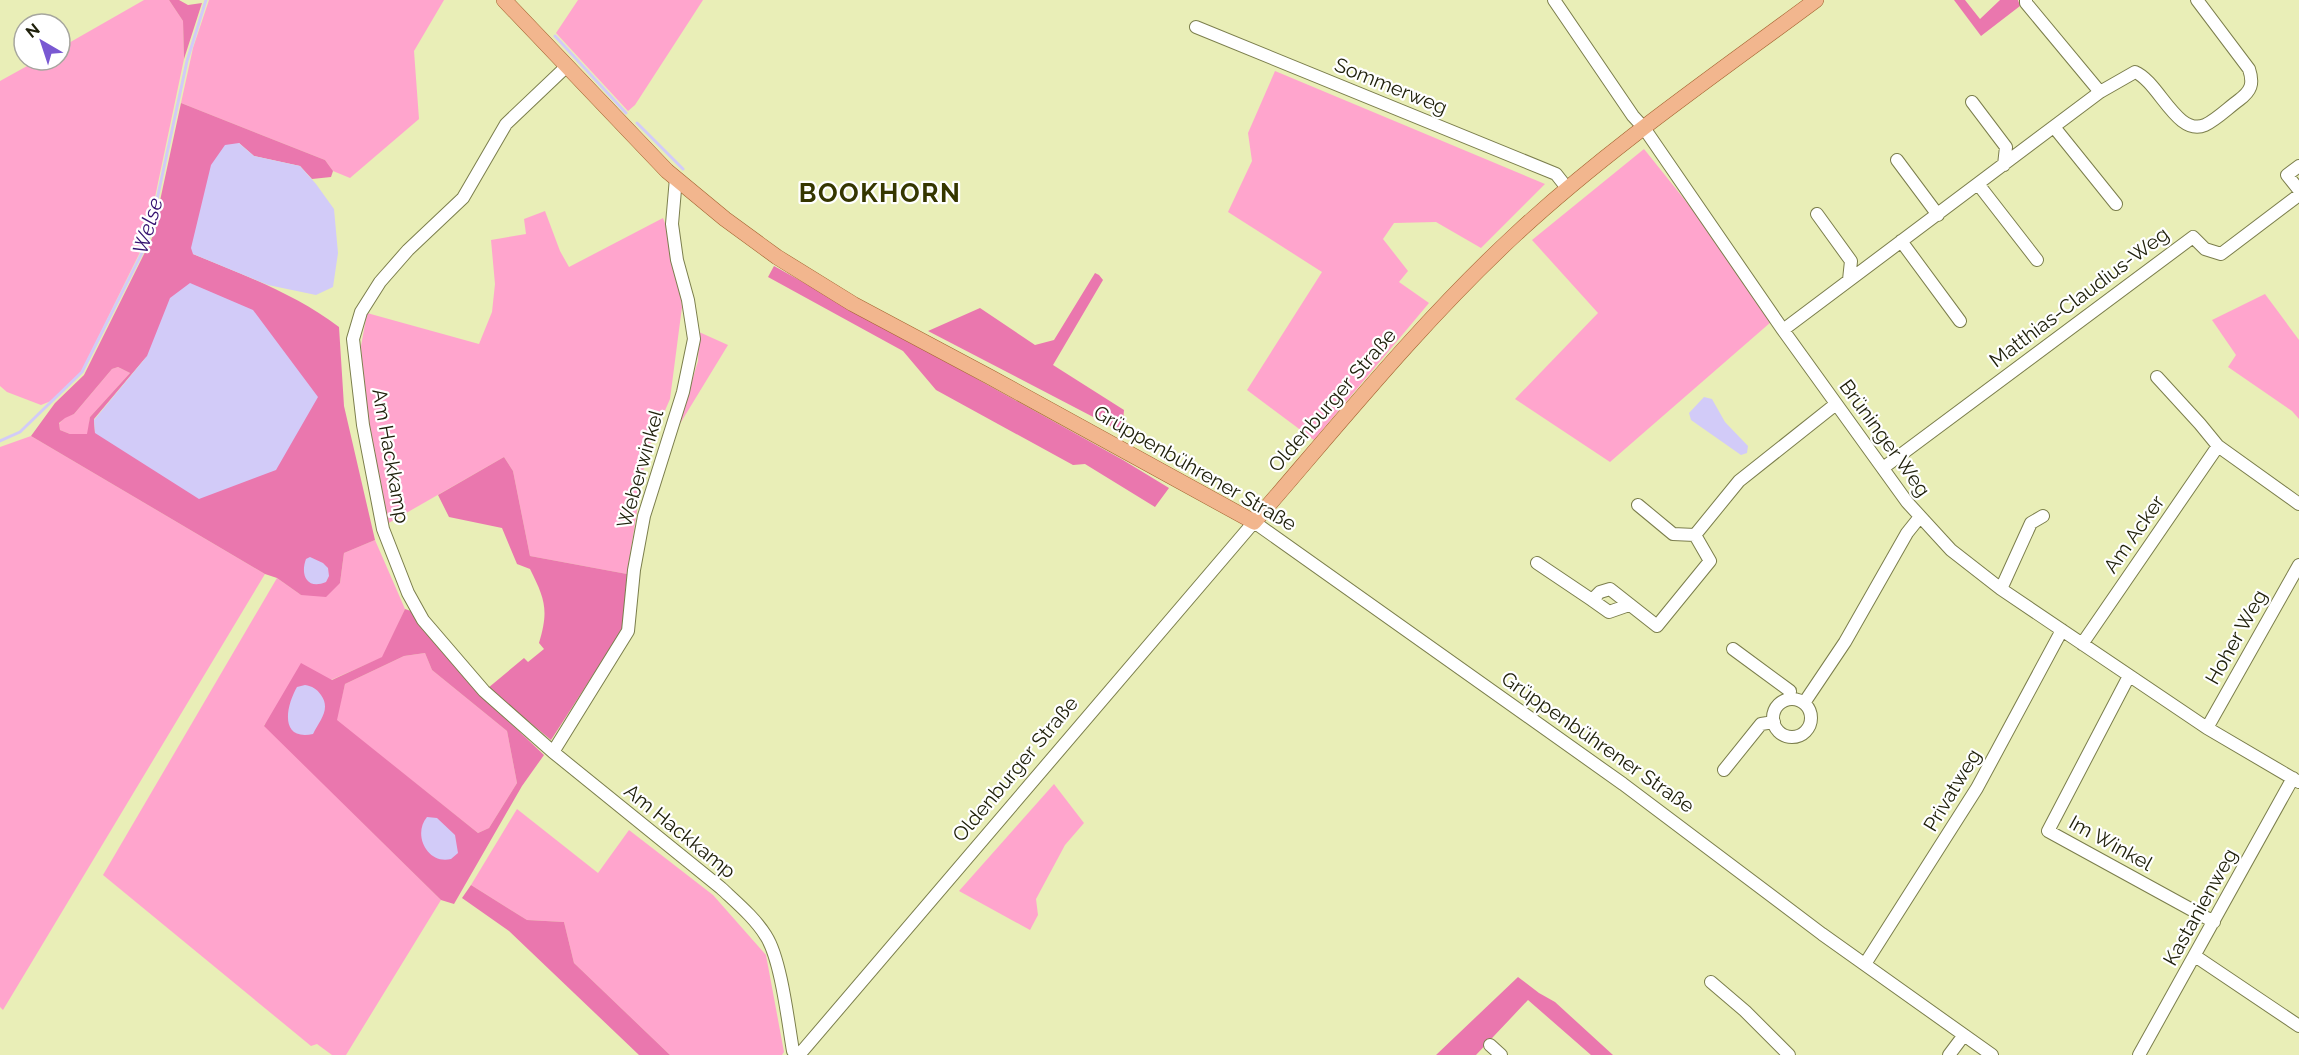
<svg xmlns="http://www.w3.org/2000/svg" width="2299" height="1055" viewBox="0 0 2299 1055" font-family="Raleway,sans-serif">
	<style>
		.green { fill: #ffa5cd }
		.forest { fill: #ea77ae; fill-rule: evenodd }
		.water { fill: #d2cbf8 }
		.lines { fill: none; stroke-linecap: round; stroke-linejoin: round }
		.stream { stroke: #d2cbf8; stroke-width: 3 }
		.minor-casing { stroke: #7b7e4c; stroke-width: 14 }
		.major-casing { stroke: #a3622f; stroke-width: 16 }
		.minor { stroke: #fff; stroke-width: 12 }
		.major { stroke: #f2b68e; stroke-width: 15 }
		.labels { text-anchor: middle; stroke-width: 4.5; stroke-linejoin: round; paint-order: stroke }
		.street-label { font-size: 20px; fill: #20210c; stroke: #fff }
		.water-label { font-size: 21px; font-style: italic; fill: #341170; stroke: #fff }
		.district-label { font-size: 26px; font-weight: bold; letter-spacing: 1.5px; fill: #353600; stroke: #fff }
	</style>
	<rect width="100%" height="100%" fill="#e9eeb7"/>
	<path class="green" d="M144,0H169L183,21L184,59L146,240L81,372L51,401L41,405L7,392L0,386V81L38,60H60V48Z
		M209,0H444L414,51L419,119L350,178L333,171L325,160L181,103L193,48Z
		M578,0H703L635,105L628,111L556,33Z
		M1275,71L1545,184L1481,248L1436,222L1394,223L1383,239L1408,271L1399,282L1429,303L1314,440L1247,390L1322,272L1228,212L1252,161L1248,133Z
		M1644,149L1713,235L1771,322L1610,462L1515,399L1598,313L1532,240Z
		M545,211L560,251L569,267L663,218L673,245L682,307L670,399L650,445L644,467L627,574L530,556L513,471L504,457L387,524L364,402L361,346L367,313L479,344L492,312L495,284L491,240L526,234L524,219Z
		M2265,294L2299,340V419L2292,411L2228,367L2236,355L2212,320Z
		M699,332L728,345L678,427L698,361Z
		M118,367L130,373L90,417L88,434H70L60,430L59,424L65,417L74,414L112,369Z
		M31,436L265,574L3,1010L0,1007V447Z
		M375,540L405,609L383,657L331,680L264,725L441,900L346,1055H332L317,1044L311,1046L103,875L277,578L301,595L340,583L344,553Z
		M425,653L432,670L507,731L517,783L489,828L478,833L336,720L345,684L404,656Z
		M1054,784L1084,823L1065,845L1036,899L1038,915L1030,930L959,891Z
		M517,809L598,873L629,830L713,895L766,955L784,1052L782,1055H670L574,963L564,922L527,920L471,885Z"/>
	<path class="forest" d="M169,0H179L188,5L202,3L184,59L183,21Z
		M1954,0H1965L1980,19L2000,0H2018L2020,6L1981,36Z
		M181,103L325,160L333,171L331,177L312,179L300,166L254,156L239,143L193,254C244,275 295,294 339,327L344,406L375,540L344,553L340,583L326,597L301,595L277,578L265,574L31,436L55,403L84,375L152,238ZM147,356L95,433L94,419ZM118,367L130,373L90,417L87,434H70L60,430L59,423L65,418L74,414L112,369Z
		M774,266L1123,460L1169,488L1155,507L1085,464L1073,465L936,390L903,351L768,277Z
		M1095,273L1099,275L1103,280L1053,365L1124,410L1122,432L928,331L980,308L1035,345L1054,340Z
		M504,457L513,471L530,556L627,574L622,630L551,740L488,688L524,658L528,662L544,649L539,643C549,610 545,599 530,569L517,564L502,528L449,517L438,495Z
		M405,609L411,611L480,694L544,755L522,786L454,904L441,900L264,726L301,663L332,680L382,657ZM425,653L432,670L507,731L517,783L489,828L478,833L337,720L345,684L404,656Z
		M471,885L527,920L564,922L574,963L670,1055H639L509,931L462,898Z
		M1518,977L1539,993L1555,1002L1613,1055H1591L1528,1000L1476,1055H1436Z"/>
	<path class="water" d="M239,143L254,156L300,166L316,184L334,209L338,253L333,287L316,295L268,285L193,254L191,248L211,165L225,145Z
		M190,283L253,310L318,397L276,470L199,499L95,433L94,420L147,356L170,298Z
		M1704,397L1712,399L1725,422L1748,446L1747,453L1741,455L1691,420L1689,413Z
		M310,557L323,563L328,568L329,576L326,582C307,590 300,575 306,559Z
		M305,685C312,686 317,689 321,695C331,709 320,720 313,734C279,741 286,706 297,687Z
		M427,817L437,818L455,835L458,853L451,859C428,865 412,835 427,817Z"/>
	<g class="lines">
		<path class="stream" d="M555,36L626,113
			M637,123L683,169
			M0,441L20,432L82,372L148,241L187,61L206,0"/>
		<g class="minor-casing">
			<path id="minor" d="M1554,0L1633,116L1644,128L1783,330L1907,502L1951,550L2001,589L2207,728L2299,782
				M2026,0V3L2100,92
				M1196,27L1556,174L1567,188
				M567,66L506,124L463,198L408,250L380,282L361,312L353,339L363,425L383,529L408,593L423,620L484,691L553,752L721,888C737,903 755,918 766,936C781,959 788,1022 793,1051L797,1055
				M1972,102L2006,147L2004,165
				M2054,127L2116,204
				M1897,160L1938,215
				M2299,166L2287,175L2299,190
				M1978,184L2037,260
				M1817,214L1851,261L1849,280
				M1901,241L1960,321
				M1783,330L2100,92L2135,72C2159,82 2177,137 2205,125C2216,120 2228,108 2239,100C2251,91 2254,84 2249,69L2197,0
				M2157,377L2200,424L2218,446L2299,504
				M1883,468L2193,237L2205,249L2221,254L2299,195
				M1638,505L1673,534L1695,535
				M1537,563L1592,600L1600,592L1610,589L1657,626L1710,561L1695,535L1739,481L1836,404
				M2001,589L2031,523L2043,516
				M1592,600L1609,612L1629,605
				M2082,644L2218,446
				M1733,649L1790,691L1789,699
				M2129,676L2048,831L2214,922
				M1773 718a19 19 0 1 1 38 0a19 19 0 1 1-38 0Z
				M1804,703L1845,642L1907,533L1919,518
				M2207,728L2299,565
				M553,752L628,631L634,570L644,516L683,392L694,339L688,300L677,260L672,224L676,178
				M1724,770L1761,724L1774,722
				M2195,956L2299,1026
				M1865,964L1977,788L2062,630
				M1711,982L1745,1011L1789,1055
				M1490,1045L1501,1055
				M799,1055L1254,522L1623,784L1822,934L1992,1055
				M1949,1055L1964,1035
				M2139,1055L2293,778"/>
		</g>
		<g class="major-casing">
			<path id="major" d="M504,0L667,171L725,219L777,257L853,304L990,377L1254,522C1339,424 1421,322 1516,234C1609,148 1715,75 1816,0"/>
		</g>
		<use href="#minor" class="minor"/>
		<use href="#major" class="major"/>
	</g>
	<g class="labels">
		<g class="street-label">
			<text transform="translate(1391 86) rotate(22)" y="7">Sommerweg</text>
			<text transform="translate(2079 297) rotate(-37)" y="7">Matthias-Claudius-Weg</text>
			<text transform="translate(1332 400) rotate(-49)" y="7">Oldenburger Straße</text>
			<text transform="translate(1885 438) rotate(54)" y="7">Brüninger Weg</text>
			<text transform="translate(391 456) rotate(80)" y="7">Am Hackkamp</text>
			<text transform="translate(1195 468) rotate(30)" y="7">Grüppenbührener Straße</text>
			<text transform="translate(640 469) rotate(-74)" y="7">Weberwinkel</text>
			<text transform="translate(2134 534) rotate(-55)" y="7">Am Acker</text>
			<text transform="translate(2236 637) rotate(-61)" y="7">Hoher Weg</text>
			<text transform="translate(1598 742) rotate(35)" y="7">Grüppenbührener Straße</text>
			<text transform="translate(1015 769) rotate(-50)" y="7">Oldenburger Straße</text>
			<text transform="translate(1952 790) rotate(-59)" y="7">Privatweg</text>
			<text transform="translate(680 831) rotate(39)" y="7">Am Hackkamp</text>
			<text transform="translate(2111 843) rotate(29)" y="7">Im Winkel</text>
			<text transform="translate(2200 907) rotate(-61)" y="7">Kastanienweg</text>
		</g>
		<g class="water-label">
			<text transform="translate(148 226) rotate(-73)" y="7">Welse</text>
		</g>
		<g class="district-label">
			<text x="880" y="202">BOOKHORN</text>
		</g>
	</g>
	<g transform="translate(42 42) rotate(321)"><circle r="28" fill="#ffffff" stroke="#a6a69e" stroke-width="1.5"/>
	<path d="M0-4.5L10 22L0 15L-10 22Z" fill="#7958d2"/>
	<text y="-9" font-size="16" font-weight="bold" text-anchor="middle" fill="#20210c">N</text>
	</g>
</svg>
